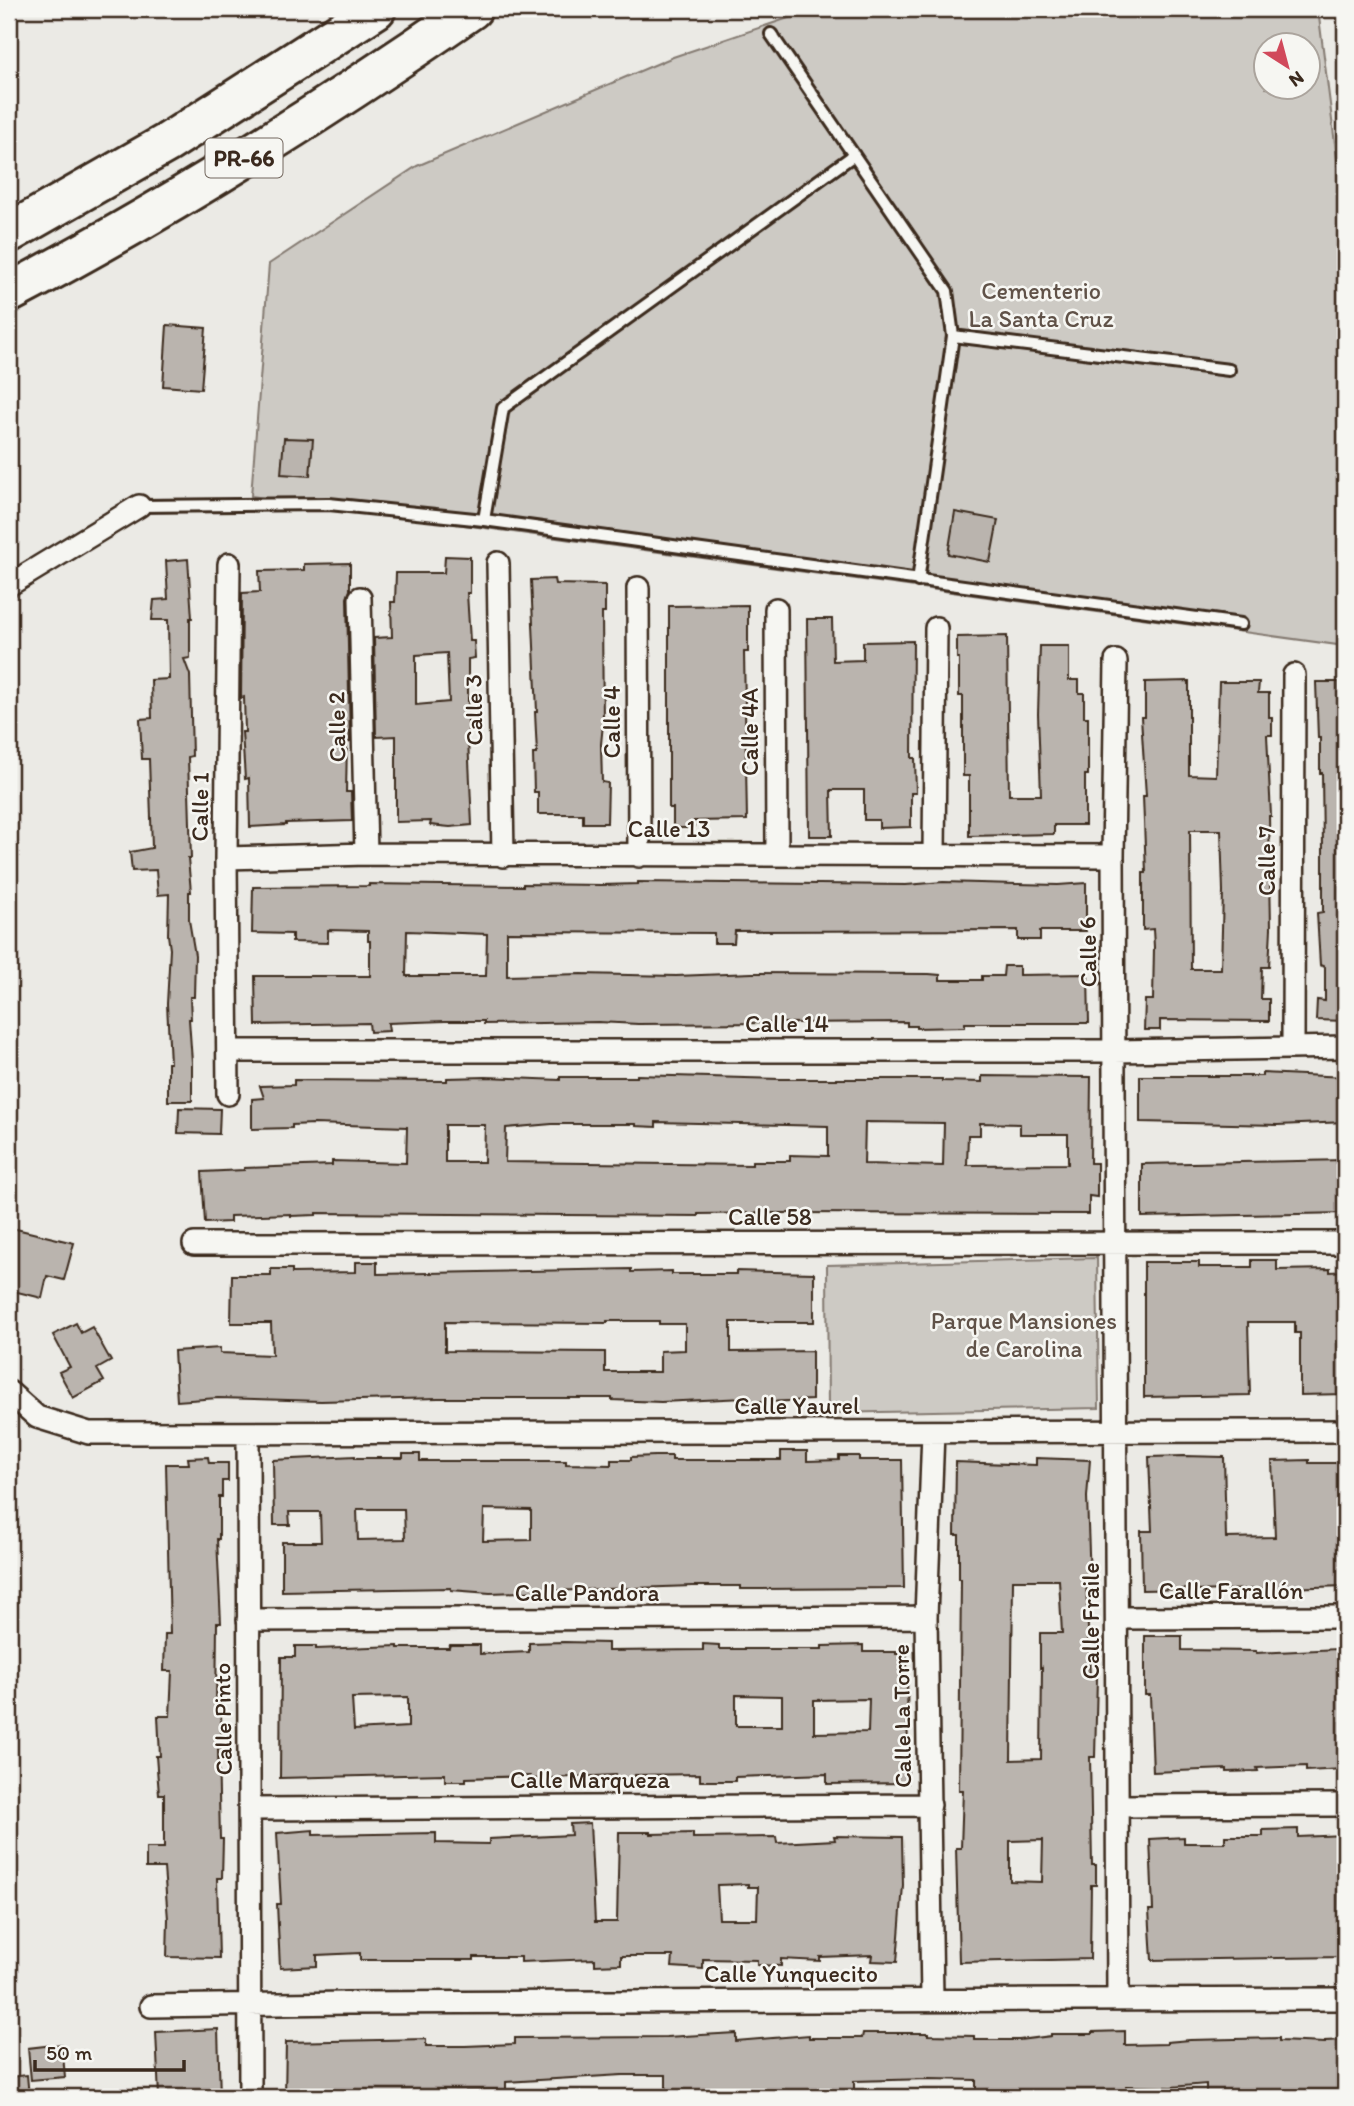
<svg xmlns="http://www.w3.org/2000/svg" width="1354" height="2106" viewBox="0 0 1354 2106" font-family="Itim,sans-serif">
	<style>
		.green { fill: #cdcac4; stroke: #847a71; stroke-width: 2; fill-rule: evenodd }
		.building { fill: #bab4ae; stroke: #3b2a1e; stroke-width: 2; fill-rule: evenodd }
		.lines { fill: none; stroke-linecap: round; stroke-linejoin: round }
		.lane-casing { stroke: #3b2a1e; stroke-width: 16 }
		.street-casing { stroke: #3b2a1e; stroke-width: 26 }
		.highway-casing { stroke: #3b2a1e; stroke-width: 44 }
		.lane { stroke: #f6f6f2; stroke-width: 10 }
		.street { stroke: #f6f6f2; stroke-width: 21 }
		.highway { stroke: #f6f6f2; stroke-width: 38 }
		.labels { text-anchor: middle; stroke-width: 5; stroke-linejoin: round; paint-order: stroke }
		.shield { fill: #f6f6f2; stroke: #73675e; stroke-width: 2 }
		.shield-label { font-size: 23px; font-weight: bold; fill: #3b2a1e }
		.park-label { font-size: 24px; fill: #605248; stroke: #f6f6f2 }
		.street-label { font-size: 24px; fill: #3b2a1e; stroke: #f6f6f2 }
	</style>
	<rect width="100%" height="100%" fill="#ebeae5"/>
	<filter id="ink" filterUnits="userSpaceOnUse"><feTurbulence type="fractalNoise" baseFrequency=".0143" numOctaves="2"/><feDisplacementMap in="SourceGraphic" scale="14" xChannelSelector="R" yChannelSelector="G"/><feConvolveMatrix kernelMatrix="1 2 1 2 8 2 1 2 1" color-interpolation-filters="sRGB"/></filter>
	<g filter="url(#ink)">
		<path class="green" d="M815,9H1318L1345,223V646L251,496L269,264L417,166L673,57ZM1266,46H1308V88H1266Z
			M1097,1258L1099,1408L828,1413L827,1265Z"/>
		<path class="building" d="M167,325L206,328L201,389L163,386Z
			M284,438L313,439L310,476L281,474Z
			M955,512L998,520L990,562L948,554Z
			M445,556L470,557V593H467L470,641H474L475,658L468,659V739L472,825L450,827L430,825L431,821L396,822V736L376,737L374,638L392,637L391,602H395L396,573H444ZM447,653L449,702L416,705V655Z
			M188,559L192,618H190V658L184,659L190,675L192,756L188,757L191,858H188L191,892H189V920L195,955L194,997H190L191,1019H189L192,1062V1101H168V1063H170L167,1004L170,949L168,935L169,894L158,895L156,870L132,871L130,852L152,848L149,759H142L140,719L152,718L151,680L169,679L168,620H152L154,600L168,599L166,561Z
			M350,563V590L347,598L350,742L347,743L346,792H351L352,821L286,823V825L250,827L249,778L245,779L242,732H245L244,697L241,698L242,593L260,592L259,571L304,570V564Z
			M554,579L555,584L605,585V613H602L603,724L601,744L602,782L608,783L607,823H583V814H538V792H534L533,754H537L535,712H537L531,580Z
			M748,605V652H744L747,820L694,821V828H673V808H669V606Z
			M807,619H832L833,661L863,660V642L913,641L912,758H915L916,793H911V827L879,828V820H864V790H831L832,836H809Z
			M1007,636L1009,795H1041L1038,714L1040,646H1069V680H1079V693H1084V717H1088V775H1085V825H1054V834L969,836V776H963V696H959V658H957V637Z
			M1189,681V775L1216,776L1219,682H1259L1258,693H1269V717H1272V735H1267L1271,816H1269L1271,928L1269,967H1262L1261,999H1269V1021L1160,1020V1030H1144L1145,1000H1153L1154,947L1153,929L1143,930V873H1146L1143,796H1146L1141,717H1145V682ZM1190,830H1221L1223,891L1221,969H1191Z
			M1316,682H1339V692H1345V1021L1316,1020L1317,1000L1325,1001V967L1320,965L1317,913L1323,912V848L1322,773H1320V738H1318Z
			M638,882L906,885L943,882L1058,885L1086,883V931H1040V940H1018V930L735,931L734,943H714V933L507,932V976L581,974L676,976L752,973L929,974L940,975V980H982V976H1003L1004,966H1019V975L1088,974L1089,1023H965V1027L916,1028V1026H907V1022L638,1024L598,1022L484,1024V1021H445L388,1023L389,1031L370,1032L369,1023L256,1025L255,976H370V941H368V931L328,930V943L292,942V934L252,933L253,887L369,886V884L523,886V884L601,885L638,884ZM407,931L487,934L486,976H406Z
			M1262,1073L1345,1077V1122L1278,1125L1140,1122V1076H1262Z
			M637,1075L780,1079H942V1081L982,1082V1076L1091,1077L1090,1163H1097V1197L1089,1196V1214L775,1213L698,1214V1216L316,1213V1215L291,1216V1214L230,1216V1222L205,1223L202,1172L244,1170V1168L332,1165V1161L406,1163L407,1127L314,1124L292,1125V1128L252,1129V1099L264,1098L260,1086L294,1085V1080L447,1081V1078L486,1077L560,1080V1077H637ZM656,1122L828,1126V1156L790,1155V1161H752V1165L505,1162L506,1128L552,1124H636V1126L656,1127ZM865,1122L944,1123L943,1166L864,1164ZM980,1123L1020,1124V1134H1068V1164L967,1165L968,1135H980ZM445,1125H485L484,1162H445Z
			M179,1108L220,1109L219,1134L178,1133Z
			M1345,1160V1213L1142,1217V1164Z
			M12,1228L74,1243L64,1280L47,1276L42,1298L9,1290V1239Z
			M1252,1260H1277V1270L1330,1269V1272L1345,1271V1394L1300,1395V1333H1295V1322H1248L1250,1395L1144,1397V1262H1199V1267H1252Z
			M356,1262H377V1274L631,1269V1272L672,1271V1274H736V1271L814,1273V1322H731V1352L812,1351V1400L744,1403V1398L661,1402L612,1400V1398H438L321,1401L218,1398L177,1401L174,1351L220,1348V1353L272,1355L271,1323H231L232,1275H271V1269H292V1273L356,1272ZM607,1321H659V1324H685V1350L660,1351V1372H605V1352L445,1351V1322L607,1323Z
			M76,1323L81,1333L92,1327L111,1361L97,1369L104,1381L73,1398L59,1372L70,1367L53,1335Z
			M781,1451H807V1461L839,1460V1456H859V1460H902L904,1588L759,1589H741V1586H692L490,1593L451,1590V1588L282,1591V1542H321L320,1512H289L290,1525H274L273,1460L355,1456V1458H403V1454H420V1461H566V1464L611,1465V1460H631V1457L655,1456H672V1460H781ZM357,1509H404L405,1539L358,1540ZM484,1509L531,1510V1540L483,1541Z
			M1184,1456L1224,1457L1226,1538L1275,1537L1272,1461L1309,1460V1463H1345V1586L1195,1591V1589L1142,1590L1141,1531H1152L1149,1457Z
			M208,1457L209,1463H228V1481H222V1497H219V1539H217L221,1623H217L216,1714H221L222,1749H218L220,1839H223L222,1878H217L219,1958L167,1957L168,1919L164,1868H146V1848H164V1794H159L156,1756H160L158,1716H170L172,1671H164L165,1634H170L166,1464H189L188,1458Z
			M1036,1458L1090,1460L1087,1497L1090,1580H1086L1090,1677H1097L1095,1757H1090L1092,1865H1096V1885H1091L1090,1959L959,1962L956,1848H961L963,1790H959L961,1579H959V1535H955L956,1462L1036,1465ZM1013,1580H1059L1062,1633H1040V1668L1042,1667L1041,1759L1011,1760ZM1043,1840L1042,1882L1010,1881V1841Z
			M1145,1636H1182V1650L1256,1651V1653L1337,1649V1652H1345V1769L1306,1771V1766L1257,1768L1258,1771L1227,1772V1769L1153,1772L1150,1695H1145Z
			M564,1642L608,1643V1651L703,1650V1644L719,1645V1649H822V1646L863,1645V1652H896V1654H907L908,1783L827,1784V1774L735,1777V1781H700V1774L635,1775V1780L614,1779L615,1775L531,1779L530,1776L466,1778V1781H445V1774L280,1778L281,1657H295V1646H316V1649L398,1646V1648H449L450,1645H480V1654L529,1652V1643ZM736,1695L782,1696V1726H736ZM408,1697V1727L354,1730L352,1698ZM869,1699L868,1732L814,1733V1700Z
			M590,1823L595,1922H617L619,1832H651V1834L693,1833V1838L776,1837L777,1843L835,1840L834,1836L902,1837L903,1885L897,1962L871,1961L872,1955L820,1957V1961L781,1959V1966L757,1965V1960L703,1959V1969L672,1967L673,1956H621V1964L595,1965V1959L521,1962V1957H474V1960H360V1953L317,1955V1966L280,1968L277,1904H281L277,1833L313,1830V1835L436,1833V1843L489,1844V1839L571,1835L570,1824ZM748,1884V1887H758L757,1919H719L717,1885Z
			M1298,1829V1837L1345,1835V1883L1339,1884L1340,1916H1345V1957L1152,1960L1149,1910H1153L1150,1839L1184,1837V1843H1225V1836H1263V1830Z
			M218,2029L220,2097H159L156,2032Z
			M1125,2031V2045L1167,2044V2042L1190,2040L1279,2038V2041L1325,2043V2041L1345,2040V2094L1317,2095V2097H1284L1285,2091H1241V2097H1206V2084L1171,2087L1126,2086V2097L1046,2095V2097H1022V2090L976,2091V2080L929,2079L854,2081V2097H820V2095L784,2097L783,2093L746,2095L666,2093V2075H622L506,2082V2090L466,2091L467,2097H285L286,2042L426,2039V2046H465L515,2044V2038L666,2037L736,2033V2041L809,2035V2038H862L863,2033H928V2035L974,2036V2040H1019L1051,2036V2034H1092V2032Z
			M62,2044L65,2077L31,2080L28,2048Z
			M27,2075L29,2097H9V2077Z"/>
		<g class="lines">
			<g class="lane-casing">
				<path id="lane" d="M771,34L947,291L953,336L918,581
					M953,336L1229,370
					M139,506L329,504L484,520L1241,624
					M484,520L503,408L854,155"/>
			</g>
			<g class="street-casing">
				<path id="street" d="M498,563L503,856
					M9,585L139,506
					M638,588L639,856
					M360,598L366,854
					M776,609L777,855
					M1116,661L1113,856L1118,2000
					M934,855L936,628
					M226,858L366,854L1113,856
					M1293,1047L1294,675
					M229,1051H1115L1345,1047
					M228,1094L226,858L229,564
					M194,1244L1345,1243
					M9,1392L37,1417L89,1433L1345,1431
					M248,1434L250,2097
					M1118,1618L1345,1617
					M248,1620L926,1617
					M1118,1806L1345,1805
					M250,1809L930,1805
					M932,1999L926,1617L933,1432
					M151,2006L347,2003L1345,1999"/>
			</g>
			<g class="highway-casing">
				<path id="highway" d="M9,233L167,143L376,9
					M9,293C169,209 323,112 472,9"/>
			</g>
			<use href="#lane" class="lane"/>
			<use href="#street" class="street"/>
			<use href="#highway" class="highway"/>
		</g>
	</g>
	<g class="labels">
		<rect class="shield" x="205.5" y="138.5" width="77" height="39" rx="5"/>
		<g class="shield-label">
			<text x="244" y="166">PR-66</text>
		</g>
		<g class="park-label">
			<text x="1041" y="299">Cementerio<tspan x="1041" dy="28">La Santa Cruz</tspan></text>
			<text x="1024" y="1329">Parque Mansiones<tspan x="1024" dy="28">de Carolina</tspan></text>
		</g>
		<g class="street-label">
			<text transform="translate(474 710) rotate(-91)" y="8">Calle 3</text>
			<text transform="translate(612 722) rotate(-90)" y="8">Calle 4</text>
			<text transform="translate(337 727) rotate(-91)" y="8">Calle 2</text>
			<text transform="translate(750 732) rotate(-90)" y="8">Calle 4A</text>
			<text transform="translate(200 807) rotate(-89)" y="8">Calle 1</text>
			<text x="669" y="837">Calle 13</text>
			<text transform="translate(1267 861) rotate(-90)" y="8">Calle 7</text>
			<text transform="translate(1088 952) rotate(-91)" y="8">Calle 6</text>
			<text x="787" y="1032">Calle 14</text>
			<text x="770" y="1225">Calle 58</text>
			<text x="797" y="1414">Calle Yaurel</text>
			<text x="1231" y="1599">Calle Farallón</text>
			<text x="587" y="1601">Calle Pandora</text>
			<text transform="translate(1091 1621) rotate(-90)" y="8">Calle Fraile</text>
			<text transform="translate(902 1716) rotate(-91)" y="8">Calle La Torre</text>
			<text transform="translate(223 1719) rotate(-91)" y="8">Calle Pinto</text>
			<text x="590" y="1788">Calle Marqueza</text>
			<text x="791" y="1982">Calle Yunquecito</text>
		</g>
	</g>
	<rect width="1354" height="2106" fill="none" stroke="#f6f6f2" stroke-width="35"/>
	<rect x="18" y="18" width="1319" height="2071" fill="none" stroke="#3b2a1e" stroke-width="2.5" filter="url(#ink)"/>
	<g transform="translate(1287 66) rotate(144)"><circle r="33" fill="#f6f6f2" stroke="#aba49d" stroke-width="2"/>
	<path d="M0-5L12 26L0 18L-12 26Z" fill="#d1495b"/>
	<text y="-10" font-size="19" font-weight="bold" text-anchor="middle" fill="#3b2a1e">N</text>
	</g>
	<path d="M35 2060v10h149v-10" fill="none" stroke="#3b2a1e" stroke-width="3.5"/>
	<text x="46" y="2060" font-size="21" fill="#3b2a1e" stroke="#f6f6f2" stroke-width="5" paint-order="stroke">50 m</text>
</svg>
